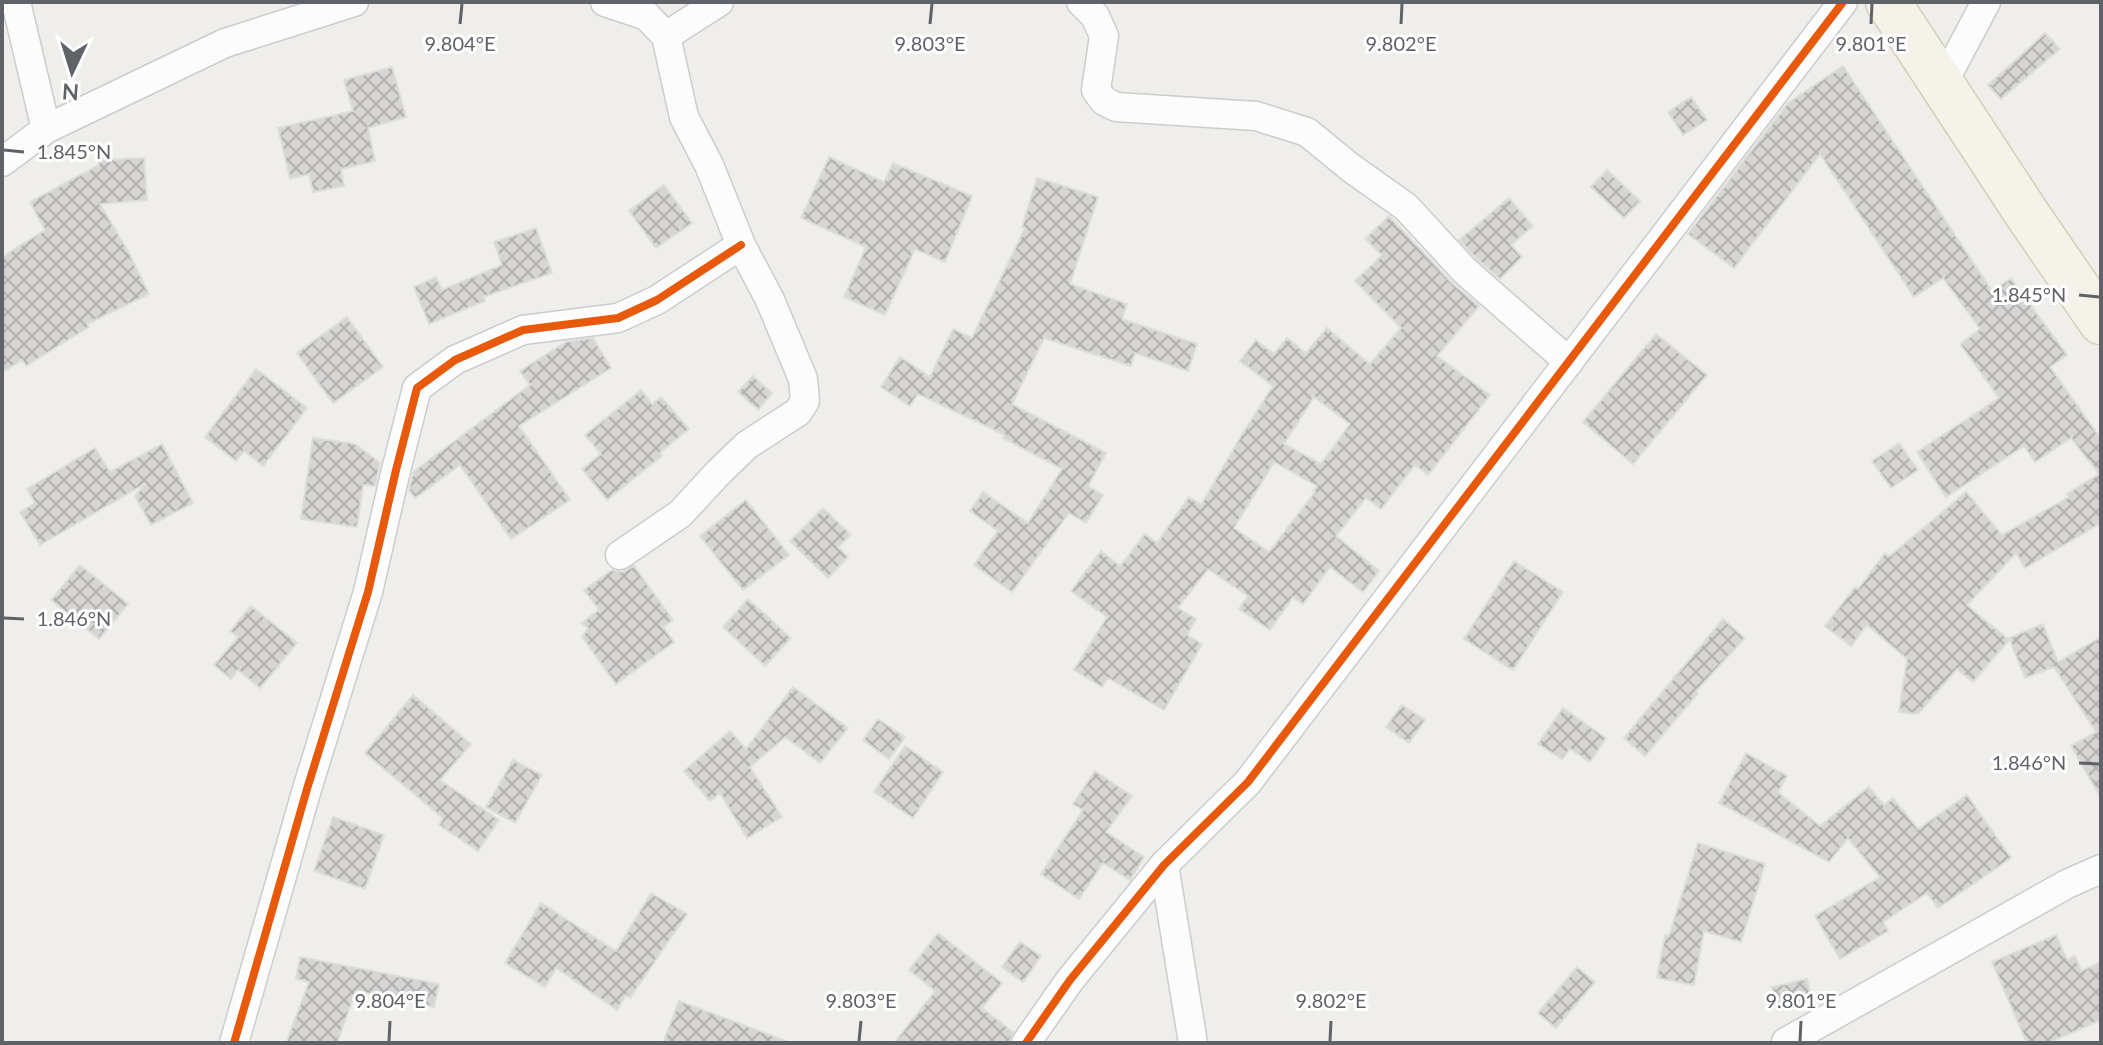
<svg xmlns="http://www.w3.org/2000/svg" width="2103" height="1045" viewBox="0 0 2103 1045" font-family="Lato,sans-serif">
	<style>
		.building { fill: url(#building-cross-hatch); stroke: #deddd9; stroke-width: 2; fill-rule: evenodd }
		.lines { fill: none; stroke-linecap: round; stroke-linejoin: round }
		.street-casing { stroke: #cbcccc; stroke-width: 31 }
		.primary-casing { stroke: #d7ceb8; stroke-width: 47 }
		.street { stroke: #fdfcfc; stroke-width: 28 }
		.primary { stroke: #f4f2e9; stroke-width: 44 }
		.cycleway-casing { stroke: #fff; stroke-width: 13 }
		.cycleway { stroke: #e8590c; stroke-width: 8 }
		.ticks { fill: none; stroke: #5f6368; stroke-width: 3 }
		.ticks-label { font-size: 20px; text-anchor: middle; fill: #5f6368; stroke: #fff; stroke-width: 6; stroke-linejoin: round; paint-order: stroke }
	</style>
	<defs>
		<pattern id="building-cross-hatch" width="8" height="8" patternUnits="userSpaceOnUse" patternTransform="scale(2)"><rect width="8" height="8" fill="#d6d5d3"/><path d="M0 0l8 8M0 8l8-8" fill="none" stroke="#b1b0af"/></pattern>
	</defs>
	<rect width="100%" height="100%" fill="#efeeea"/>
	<path class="building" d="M2045,33L2060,49L2001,99L1988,85Z
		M1843,66L1992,291L2011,278L2067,355L2050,367L2101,439V523L2025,568L2016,553L1967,605L2009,640L1973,682L1957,669L1918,714L1899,712L1907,659L1867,625L1851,646L1825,626L1855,587L1858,589L1885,553L1890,556L1966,492L2002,535L2069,497L2067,494L2099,474L2071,438L2035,462L2024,446L1946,497L1917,452L1999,398L1960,344L1980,329L1943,278L1914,297L1820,154L1734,268L1688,234L1788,103Z
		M392,67L406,117L368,128L375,161L341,169L344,186L313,192L309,174L290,179L278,128L353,111L344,80Z
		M1691,97L1707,120L1683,135L1668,112Z
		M829,157L884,182L893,163L972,196L945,262L915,249L885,315L844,297L866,247L801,218Z
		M144,158L147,200L100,204L128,251L149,294L87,324L89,327L26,366L22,360L2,373V257L45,230L30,202L99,165L98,160Z
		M1607,170L1640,201L1624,218L1591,187Z
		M1037,178L1098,197L1070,284L1127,304L1122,319L1197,344L1188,371L1135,353L1131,366L1044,338L1012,404L1106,453L1088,486L1103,495L1086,523L1069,513L1012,592L974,565L998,531L970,511L983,492L1028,523L1062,469L1003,438L1005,435L918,394L910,406L881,387L900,357L930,377L953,329L972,338L1025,228L1022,227Z
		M664,185L692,223L656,248L629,211Z
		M1509,198L1533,226L1511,245L1522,257L1500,279L1477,259L1459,240Z
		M1389,216L1452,283L1479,306L1437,356L1490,395L1428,475L1415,465L1381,509L1366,498L1336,536L1379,571L1363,592L1330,567L1303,604L1293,597L1270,630L1239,609L1248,596L1208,569L1178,608L1196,619L1187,635L1202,644L1164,710L1108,678L1102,687L1074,670L1107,617L1071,591L1101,551L1120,566L1145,534L1157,543L1189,497L1201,505L1241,436L1273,386L1240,361L1256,340L1274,354L1287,338L1306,353L1327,328L1370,364L1401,328L1355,281L1382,255L1365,239ZM1314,397L1350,424L1321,464L1284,444ZM1274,462L1317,486L1313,491L1315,492L1269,552L1234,528Z
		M536,228L552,273L483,297L485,301L429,324L414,287L436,277L442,290L502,265L494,242Z
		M347,317L383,367L333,403L297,353Z
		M1656,334L1707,375L1633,464L1583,422Z
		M593,338L611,368L519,426L570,500L511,539L460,465L415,498L409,490L413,472L530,385L520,371L566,342Z
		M256,369L307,408L263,466L244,451L236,461L205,437Z
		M753,376L772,393L758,410L738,392Z
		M641,390L652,404L661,397L689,429L660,453L662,456L607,500L582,469L601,454L585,435Z
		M313,438L355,444L380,463L375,486L363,485L357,527L301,519Z
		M1899,443L1918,470L1891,488L1872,461Z
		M162,444L193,503L151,525L135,496L146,483L40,545L20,512L35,503L27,489L95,448L110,472Z
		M746,500L789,555L743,590L700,536Z
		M823,508L851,535L838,547L848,557L828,578L790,541Z
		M1514,561L1563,592L1513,670L1464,639Z
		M80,565L128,604L99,639L51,600Z
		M634,566L673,620L663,627L674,642L616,684L582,637L588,628L581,623L599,610L584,590L612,570L622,572Z
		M748,599L791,638L765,666L723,627Z
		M251,606L297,643L260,688L238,670L231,679L214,665L238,637L230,631Z
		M1723,619L1745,638L1696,691L1698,693L1645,756L1624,738Z
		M2043,624L2058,662L2101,637V798L2071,746L2096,732L2054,667L2025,678L2009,638Z
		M793,687L848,728L820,763L785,737L750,767L782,817L747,838L720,793L710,801L684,771L730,731L746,749Z
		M413,695L471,744L440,780L499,820L478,851L439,825L443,818L365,753Z
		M1402,705L1425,720L1409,743L1386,727Z
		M1563,708L1606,738L1590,762L1570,749L1562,759L1538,744Z
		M878,719L905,737L889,759L863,740Z
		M905,746L943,772L913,818L874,792Z
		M1746,753L1787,776L1778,792L1820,826L1869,787L1884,805L1893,798L1918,829L1967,795L2011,858L1938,908L1927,893L1883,922L1888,931L1840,959L1815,916L1880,877L1848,838L1829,862L1719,803Z
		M513,760L542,775L515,823L486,807Z
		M1095,771L1132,796L1106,832L1144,857L1130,880L1103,863L1079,899L1041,874L1083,810L1073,804Z
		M333,817L384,835L365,889L314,871Z
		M1698,843L1765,864L1741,942L1704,931L1694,985L1657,978L1665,935L1669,936Z
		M651,893L687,914L630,998L626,995L617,1010L556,968L545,987L505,963L541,903L616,951Z
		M938,933L1002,983L982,1008L1013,1032L1009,1043H894L935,991L909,970Z
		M2056,935L2067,960L2075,956L2081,971L2101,962V1020L2048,1043H2027L1992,962Z
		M1020,942L1041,956L1023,982L1002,967Z
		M300,957L439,984L434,1007L356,991L337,1043H286L309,982L296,979Z
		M1577,967L1595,982L1556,1028L1538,1013Z
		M1807,979L1812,1002L1777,1010L1772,987Z
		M679,1001L786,1041L785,1043H663Z"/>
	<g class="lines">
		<g class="street-casing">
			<path id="street" d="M16,2L46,129
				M605,2L647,16
				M1081,2L1095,16L1104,36L1096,90L1104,101L1116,107L1256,116L1307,132L1351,168L1406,207L1465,271L1569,362
				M666,36L719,2
				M1942,85L1986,2
				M2,162L46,129L225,43L354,2
				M620,555L680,514L719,472L747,445L798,412L805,401L803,379L770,300L741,245L709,165L684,117L666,36L633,2
				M1164,865L1193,1043
				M1786,1042L2067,884L2101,869
				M234,1043L307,789L368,592L396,470L417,388L455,360L523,330L618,318L657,300L741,245
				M1026,1043L1070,980L1164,865L1248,782L1843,2"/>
		</g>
		<g class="primary-casing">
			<path id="primary" d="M1888,2L2027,214L2101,322"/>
		</g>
		<use href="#street" class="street"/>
		<use href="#primary" class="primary"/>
		<g class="cycleway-casing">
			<path id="cycleway" d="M234,1043L307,789L368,592L396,470L417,388L455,360L523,330L618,318L657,300L741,245
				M1026,1043L1070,980L1164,865L1248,782L1843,2"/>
		</g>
		<use href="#cycleway" class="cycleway"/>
	</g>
	<path class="ticks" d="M460,24L462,4M930,24L932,4M1401,24L1402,4M1871,24L1872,4M4,150L24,152M2079,295L2099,297M4,618L24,619M2079,763L2099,764M389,1041L390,1021M859,1041L861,1021M1330,1041L1331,1021M1800,1041L1801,1021"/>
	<g class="ticks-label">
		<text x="460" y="51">9.804°E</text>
		<text x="930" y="51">9.803°E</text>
		<text x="1401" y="51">9.802°E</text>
		<text x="1871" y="51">9.801°E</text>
		<text x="74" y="159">1.845°N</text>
		<text x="2029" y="302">1.845°N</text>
		<text x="74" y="626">1.846°N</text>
		<text x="2029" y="770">1.846°N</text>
		<text x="390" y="1008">9.804°E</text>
		<text x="861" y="1008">9.803°E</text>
		<text x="1331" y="1008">9.802°E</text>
		<text x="1801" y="1008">9.801°E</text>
	</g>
	<rect width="2103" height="1045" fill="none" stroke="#5f6368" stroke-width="8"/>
	<g transform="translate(72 72) rotate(184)" stroke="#ffffff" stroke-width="6" paint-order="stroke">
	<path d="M0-6L14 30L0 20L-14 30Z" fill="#5f6368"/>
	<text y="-12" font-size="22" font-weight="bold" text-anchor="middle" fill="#5f6368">N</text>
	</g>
</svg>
